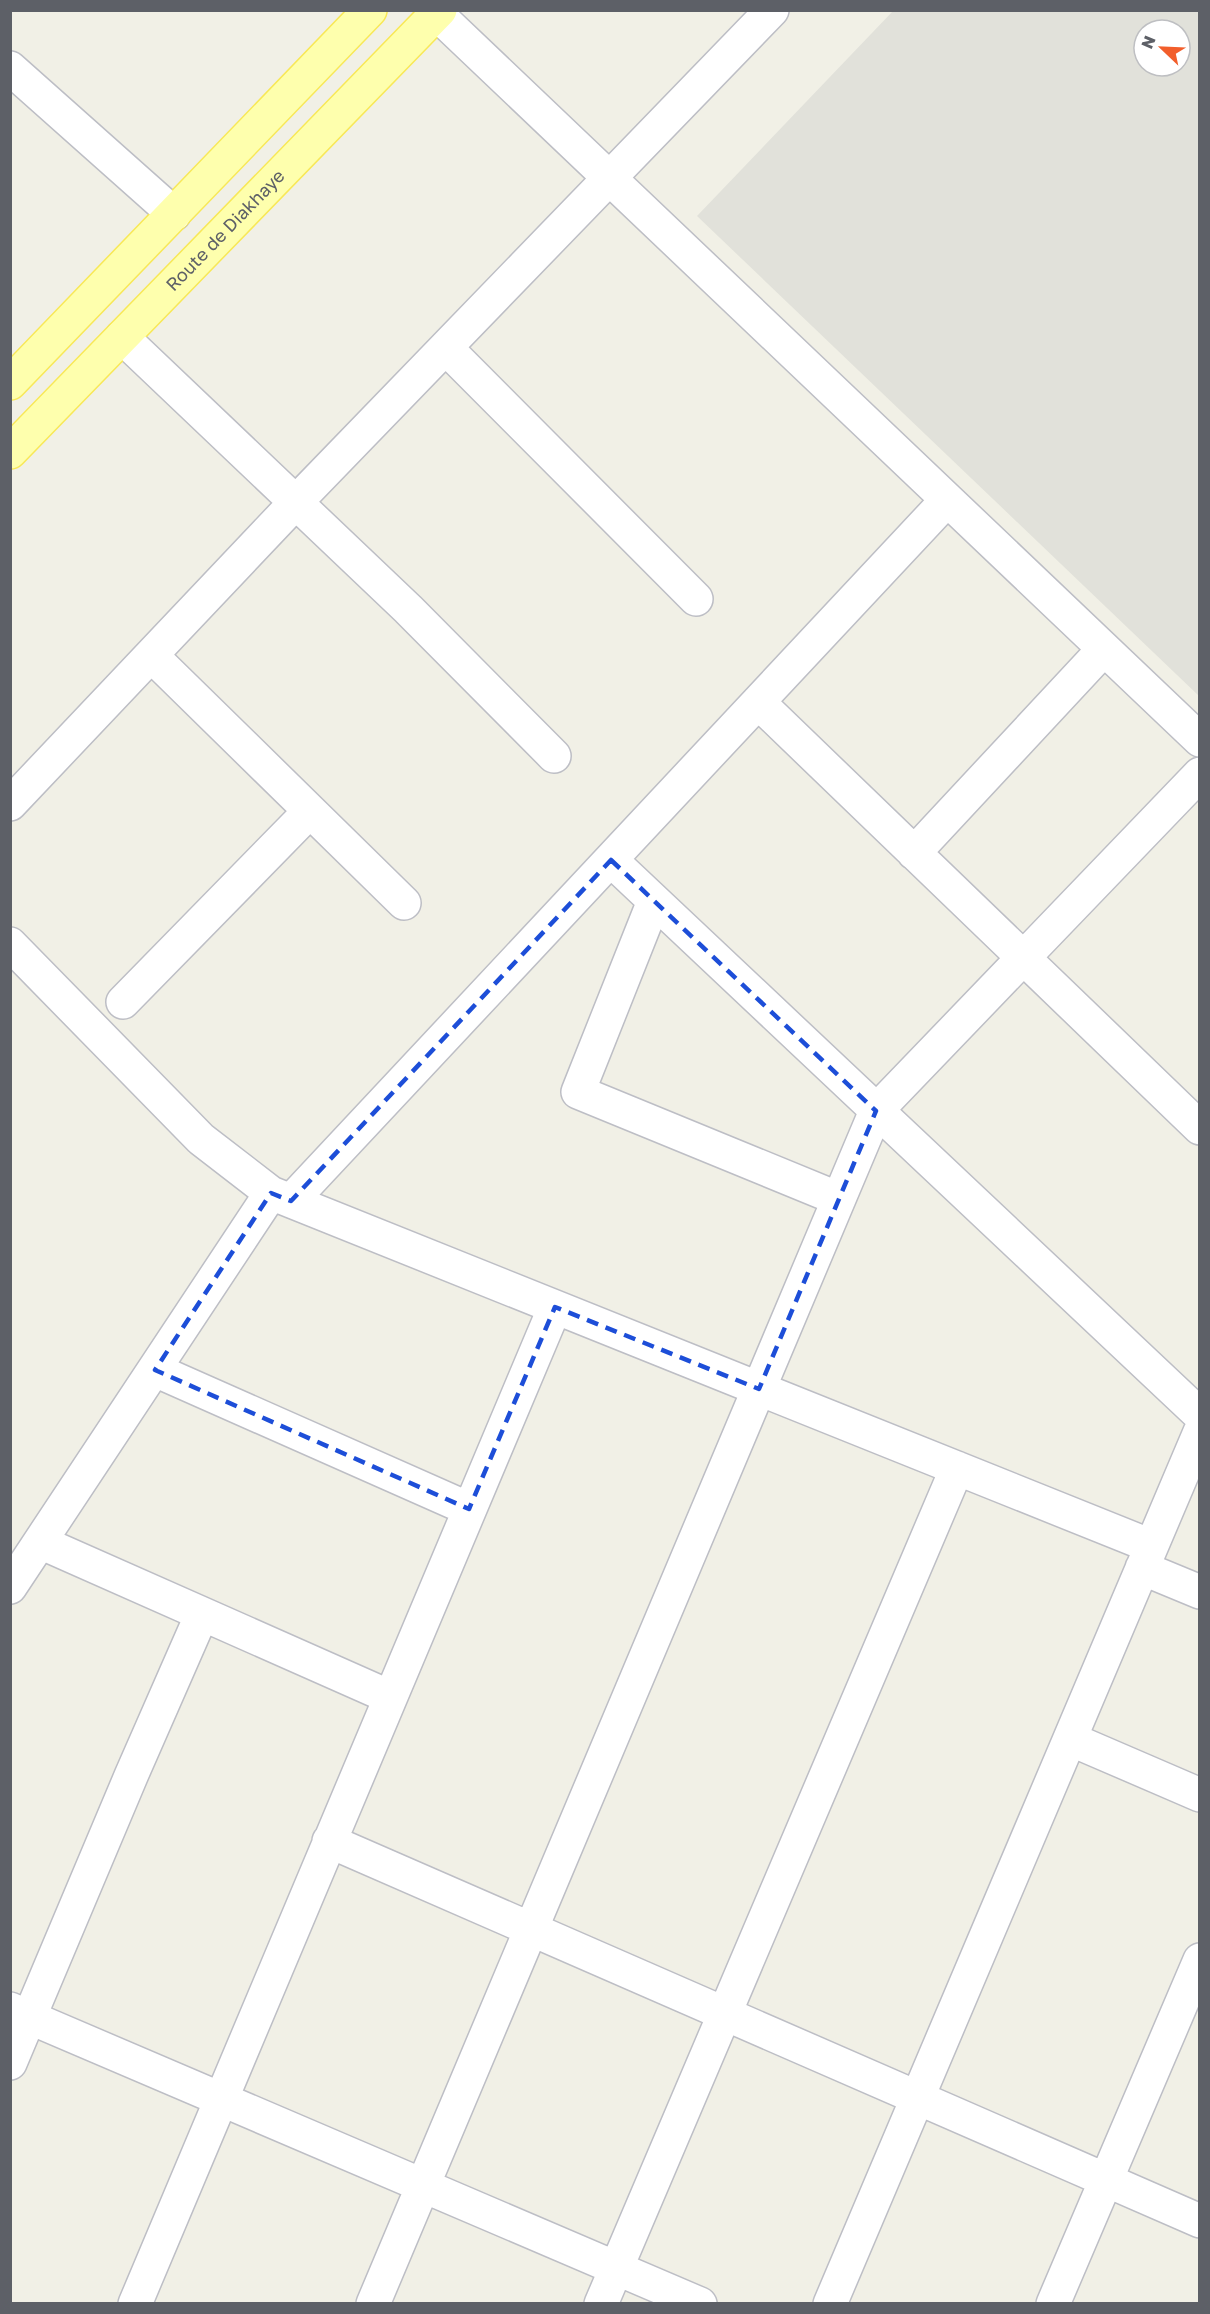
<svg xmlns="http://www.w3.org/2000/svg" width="1210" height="2314" viewBox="0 0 1210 2314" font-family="'Golos Text',sans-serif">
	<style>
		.industrial { fill: #e1e1da; fill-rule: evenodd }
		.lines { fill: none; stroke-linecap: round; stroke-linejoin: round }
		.street-casing { stroke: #bdbec5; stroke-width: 36 }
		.primary-casing { stroke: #f8e857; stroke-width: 36 }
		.street { stroke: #fff; stroke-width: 33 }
		.primary { stroke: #feffad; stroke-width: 33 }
		.marked { fill: none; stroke: #1d4ed8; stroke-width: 4.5; stroke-dasharray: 12 8; stroke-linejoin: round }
		.labels { text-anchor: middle; stroke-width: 4.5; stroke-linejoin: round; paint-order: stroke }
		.street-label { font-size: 18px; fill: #5d6067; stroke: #fff }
	</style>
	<rect width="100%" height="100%" fill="#f1f0e6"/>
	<path class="industrial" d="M893,11H1199V696L697,216ZM1144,30H1180V66H1144Z"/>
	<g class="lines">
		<g class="street-casing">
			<path id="street" d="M437,14L1200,740
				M10,68L174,214
				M122,337L408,609L554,756
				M446,348L696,599
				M152,656L404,903
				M758,702L1200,1128
				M10,804L296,502L772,10
				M914,853L1104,649
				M611,860L1200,1415
				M654,901L578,1092L839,1199
				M10,944L201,1139L271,1193L1151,1546
				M123,1002L310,811
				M291,1201L947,500
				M155,1370L469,1509
				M40,1542L390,1697
				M1142,1568L1200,1592
				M10,1587L271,1193
				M1070,1739L1200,1795
				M329,1841L1200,2221
				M10,2009L700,2304
				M10,2063L131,1776L202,1614
				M135,2304L555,1307
				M373,2304L876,1111L1200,774
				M601,2304L957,1468
				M830,2304L1200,1432
				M1053,2304L1200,1960"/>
		</g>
		<g class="primary-casing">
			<g id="primary">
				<path d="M10,383L370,10"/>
				<path id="s1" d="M10,452L440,10"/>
			</g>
		</g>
		<use href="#street" class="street"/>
		<use href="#primary" class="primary"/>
	</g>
	<path class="marked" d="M611,860L876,1111L759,1389L555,1307L469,1509L155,1370L271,1193L291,1201Z"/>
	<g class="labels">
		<g class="street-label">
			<text dy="6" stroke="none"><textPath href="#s1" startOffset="309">Route de Diakhaye</textPath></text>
		</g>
	</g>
	<rect width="1210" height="2314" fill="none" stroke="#5d6067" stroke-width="24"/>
	<g transform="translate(1162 48) rotate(293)"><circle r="28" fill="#ffffff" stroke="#bebfc2" stroke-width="1.5"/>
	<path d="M0-4.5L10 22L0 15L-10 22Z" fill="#f25e2b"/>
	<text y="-9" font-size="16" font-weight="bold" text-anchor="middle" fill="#5d6067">N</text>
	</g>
</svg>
